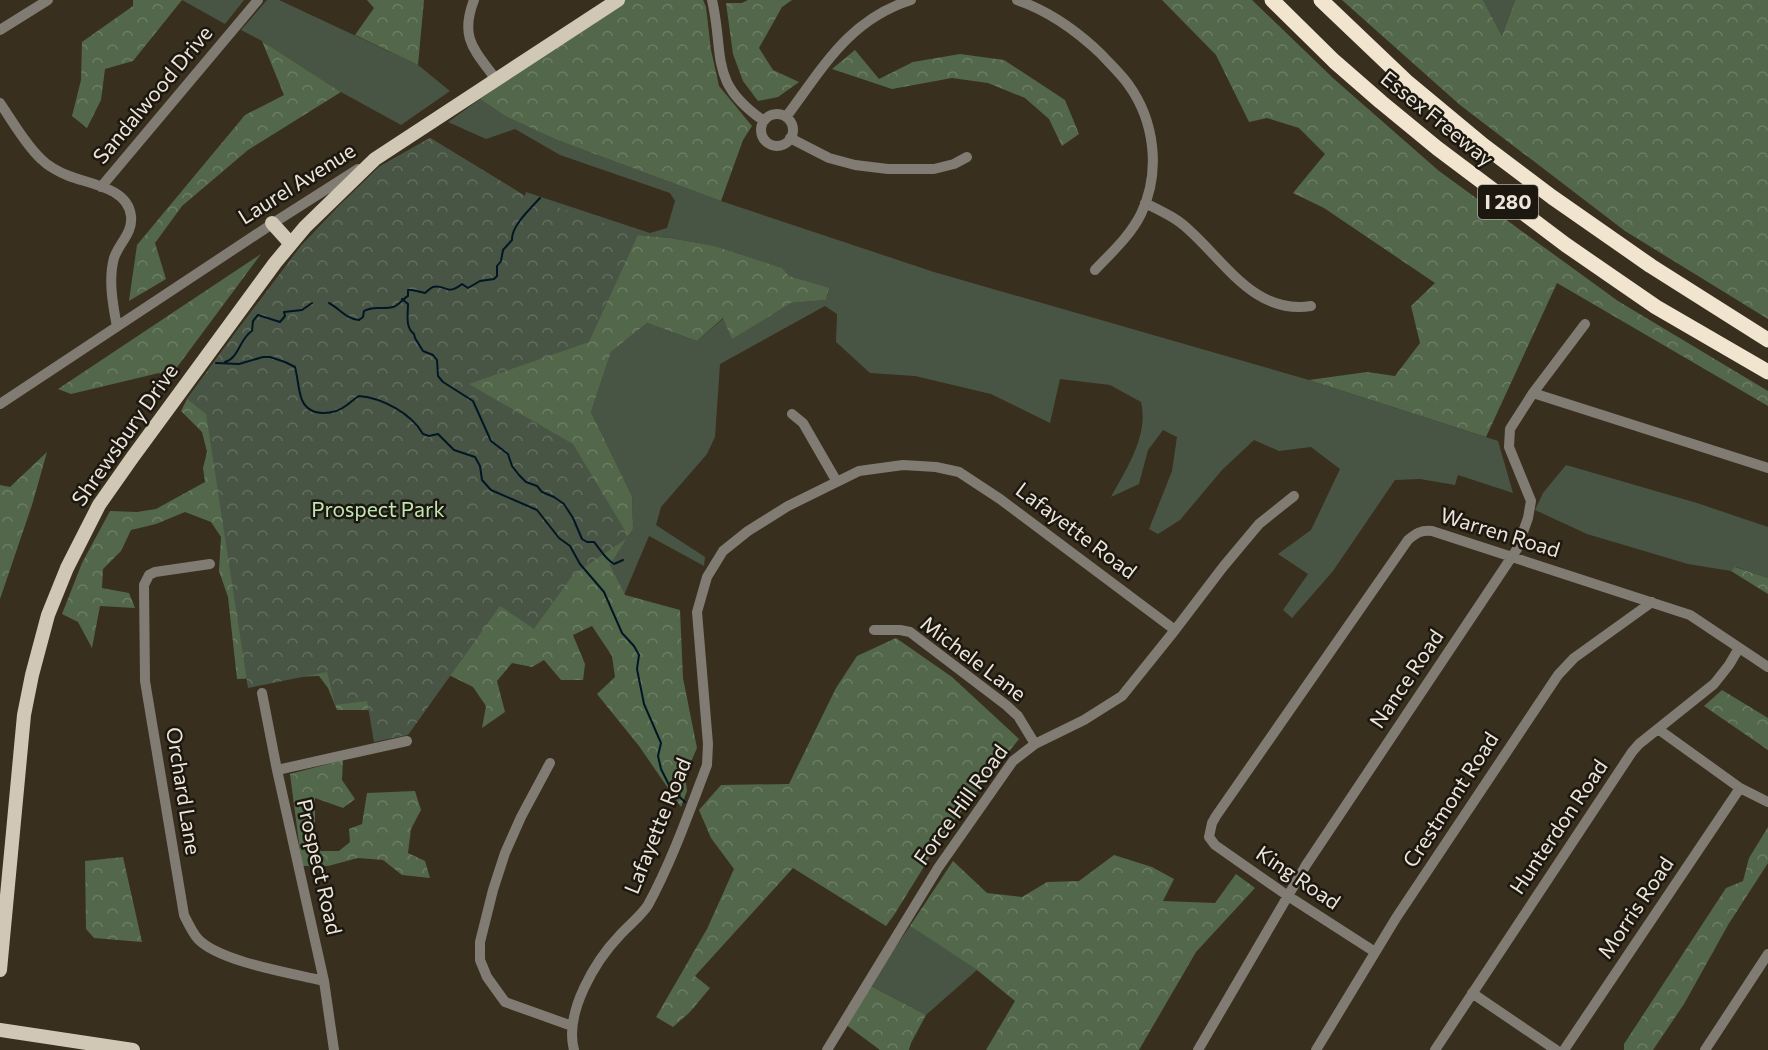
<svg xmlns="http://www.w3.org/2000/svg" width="1768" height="1050" viewBox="0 0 1768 1050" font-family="Commissioner,sans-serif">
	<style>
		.green { fill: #495544 }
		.forest { fill: url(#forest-crowns) }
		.park { fill: url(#park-crowns) }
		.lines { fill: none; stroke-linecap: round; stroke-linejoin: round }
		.stream { stroke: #021725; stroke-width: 2 }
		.minor { stroke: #817c73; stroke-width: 10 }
		.major { stroke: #d1c7b5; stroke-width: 14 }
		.highway { stroke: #f1e5cf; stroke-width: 15 }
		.labels { text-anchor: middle; stroke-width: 5; stroke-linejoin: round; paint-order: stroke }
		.shield { fill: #1c1810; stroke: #aea89d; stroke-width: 1.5 }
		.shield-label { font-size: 20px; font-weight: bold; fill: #ece5da }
		.street-label { font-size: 21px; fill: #ece5da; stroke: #1c1810 }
		.park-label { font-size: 21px; fill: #c0e6b2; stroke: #1c1810 }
	</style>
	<defs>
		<pattern id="forest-crowns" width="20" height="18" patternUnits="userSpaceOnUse" patternTransform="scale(1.5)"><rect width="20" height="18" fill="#53684b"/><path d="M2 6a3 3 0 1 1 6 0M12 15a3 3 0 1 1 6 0" fill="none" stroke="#6c7d64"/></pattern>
		<pattern id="park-crowns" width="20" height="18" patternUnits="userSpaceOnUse" patternTransform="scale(1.5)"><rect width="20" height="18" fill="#495544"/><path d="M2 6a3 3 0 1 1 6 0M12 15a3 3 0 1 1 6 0" fill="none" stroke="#636d5e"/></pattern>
	</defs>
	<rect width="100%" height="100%" fill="#392f1e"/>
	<path class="green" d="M182,0H244L225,24Z
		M267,0H279L418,65L450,91L401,125L341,92L262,41L241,30Z
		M1483,0H1515L1502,36Z
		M480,99L505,116L557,140L721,201L934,272L1309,380L1498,441L1513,493L1458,475L1455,485L1420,479L1395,480L1333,571L1292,618L1283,610L1308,574L1278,554L1311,530L1340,469L1311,447L1279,451L1254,440L1222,470L1180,520L1158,534L1149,529L1172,471L1177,437L1163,430L1148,450L1139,484L1111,497C1126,469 1149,436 1141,402L1110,385L1060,379L1050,423L991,394L915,376L870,373L836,342L837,314L825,306L720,364L715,437L707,454L661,507L656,525L705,557L704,566L649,536L624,595L610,565L633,529L632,496L591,412L611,352L647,323L697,341L724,318L732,338L791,303L826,300L829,289L789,276L781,268L715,246L670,238L638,235L525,196L526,192L650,233L667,228L675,201L670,193L560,155L515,129L486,139L448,122Z
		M1566,465L1697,503L1768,527V578L1736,567L1731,571L1688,564L1587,534L1535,510L1543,493Z
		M910,926L977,970L926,1015L869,985Z"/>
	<path class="forest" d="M133,0H182L133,61L105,69L101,100L87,128L72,116L81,80L82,42L133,6Z
		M367,0H424L418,65L355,35L374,8Z
		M625,0H703L706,7L711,50L719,86L752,126L743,140L721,201L557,140L505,116L480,99Z
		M748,0H792L782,7L759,48L773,70L799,82L778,97L758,101L743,81L733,54L726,3H742Z
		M1162,0H1252L1334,79L1439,171L1618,301L1768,391V406L1557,283L1486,437L1309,380L1367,372L1395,376L1420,343L1411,306L1435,283L1324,208L1293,193L1325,154L1299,128L1267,118L1249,122L1216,55Z
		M1342,0H1483L1502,36L1515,0H1768V319L1625,231L1460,105Z
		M262,41L341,92L248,150L182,206L155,243L166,279L129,301L137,245L245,115L284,95Z
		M855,50L879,79L913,62L960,54L1004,60L1065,100L1079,134L1062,146L1049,119L1025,98L988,83L952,78L892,89L832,69Z
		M430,138L525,196L638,235L670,238L715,246L782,268L789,276L829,288L826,300L791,303L732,339L723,318L697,341L647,323L611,352L591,412L632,496L633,529L610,565L625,595L680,610L683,678L697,748L685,776L687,791L681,807L639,746L597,694L615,677L612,656L592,626L573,635L585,664L583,680H561L544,660L532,667L512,663L497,681L505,712L482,728L486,706L473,687L449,675L375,710H337L328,688L319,676L237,679L228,597L219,571L221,537L211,522L185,512L156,524L131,530L121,551L103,569L102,588L129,593L135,608L100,606L92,648L78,622L62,614L82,563L110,511L137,512L156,509L205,482L203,468L207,452L202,432L181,411L187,399L236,332L301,246L338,207L379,167Z
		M261,254L169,378L159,373L71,394L58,389Z
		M47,452L32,505L0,599V485L10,487Z
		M1735,567L1768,578V594L1731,571Z
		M896,638L952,677L1019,739L948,828L894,915L886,926L793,868L695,976L710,988L690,1012L673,1027L656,1017L707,929L734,869L711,838L699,810L721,785L789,784L836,688L857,656Z
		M1722,690L1768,718V750L1704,706Z
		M343,760L342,780L355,799L343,808L315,798V833L321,851H339L350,842L349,829L362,824L367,793L415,791L421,810L411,829L408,853L425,861L430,878L402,875L383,860L358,858L328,866H302L290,774Z
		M1768,827V863L1728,925L1684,1004L1653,1050H1624V1044L1726,888L1743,881L1749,858Z
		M1114,855L1152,867L1174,879L1163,901L1215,903L1236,874L1255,888L1196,952L1139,1050H986L1015,1001L977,970L910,926L953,861L987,893L1022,897L1047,882L1079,881Z
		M123,857L142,942L94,938L86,929L85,861Z
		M869,985L926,1015L911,1043L909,1050H880L845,1024Z"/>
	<path class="park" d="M430,138L525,196L638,235L589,342L469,384L573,444L629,537L573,575L534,629L500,606L408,735L374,742L367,701L335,705L327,672L248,688L206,414L187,399L236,332L301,246L338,207L379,167Z"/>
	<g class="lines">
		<path class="stream" d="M402,299L408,304C408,315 405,327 414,334L415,338L423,351L433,355L437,360L438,376L443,382L473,401L491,441L508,454L512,466L519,475L526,482L537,486L542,492L554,497L564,504L573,518L582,539L587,542H594C601,550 604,558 614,564L623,560
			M329,303C340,309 346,319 359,320L363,317L364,311C374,305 383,310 393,307C398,306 404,298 408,296V290H412L425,293C428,291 430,288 433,287C444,283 446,297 462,284L468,288L480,281L494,279L497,276V266L501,261L503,250L512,240C511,226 531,208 540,198
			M225,362C240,357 239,339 252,331L253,321L258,315L280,322L285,316L284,312L302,310L312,303
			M216,363L239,364L263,357H270L285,362L295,367C298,378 298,390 302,400C310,418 334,415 347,405C351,402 354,399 359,396C382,398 411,413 423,434L429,436L438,434L454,450L475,457L480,466L482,480L491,490L537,510L559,538L570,546L580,564L604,592L622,633L634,646L639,655L637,669L644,704L661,743L658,756L661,769L671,789L685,802"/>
		<path class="minor" d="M474,0C459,39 475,50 497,81
			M712,0C725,57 708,82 764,121
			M1017,0C1049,11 1076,30 1101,54C1110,64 1120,73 1128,84C1155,121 1161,172 1141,214C1130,236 1112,252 1095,270
			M0,30L48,0
			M0,103C13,122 25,144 41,159C49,167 59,172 69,176C90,184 128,188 131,216C133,233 119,243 114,258C108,280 113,305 117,327
			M761 130a16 16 0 1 1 32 0a16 16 0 1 1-32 0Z
			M786,117C823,68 848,20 911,0
			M790,138L829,158L855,165L888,169H934L954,164L967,157
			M101,187L258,0
			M1145,203C1161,211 1177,218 1189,230C1225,262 1255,315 1311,306
			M1533,393L1768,468
			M0,404L278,220L358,169
			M792,414L803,423L837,482
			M210,564L155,572L149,575L144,585L145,681L184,915C188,923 192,932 198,939C220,962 292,973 324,981
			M874,630H900L910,632L1006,705L1018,716L1035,744
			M262,693L277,770L324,981L334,1050
			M1658,729L1740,788L1768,802
			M550,763L521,817L505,853L493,890L480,942V960L487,977L505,1002L572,1026
			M277,770L407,741
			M1375,952L1288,896L1215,845L1209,837L1212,823L1216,816L1408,540C1416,533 1421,530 1432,531L1690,615L1768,667
			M1472,993L1556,1050
			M574,1050C564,1013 595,961 620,935C629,925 641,916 648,905C672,861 689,812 707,765L708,744L697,612L707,577L723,551L748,531L788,506L859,471L903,465L936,467L959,472L1000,499L1175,630
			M827,1050L938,868L1013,761L1035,744L1084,720L1122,696L1175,630L1223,567L1259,524L1294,496
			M1198,1050L1306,865L1517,549L1528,518L1531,501L1509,447L1510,429L1533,393L1585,324
			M1316,1050L1396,918L1558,675L1574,658L1652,602
			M1435,1050L1632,752L1639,744L1714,684L1729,665L1739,648
			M1564,1050L1740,788
			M1705,1050L1768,954"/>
		<path class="major" d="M272,223L291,244
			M0,970L24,715L32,675L48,615L67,568L99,505L132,458L275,263L305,227L375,159L618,0
			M0,1030L133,1050"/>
		<path class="highway" d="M1272,0L1334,61L1381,102L1437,148L1566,245L1656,307L1768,372
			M1321,0L1406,81L1483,145L1552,197L1651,266L1768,340"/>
	</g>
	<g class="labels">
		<rect class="shield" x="1478" y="185" width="60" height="34" rx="4.5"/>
		<g class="shield-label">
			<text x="1508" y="209">I 280</text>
		</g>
		<g class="street-label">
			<text transform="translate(153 95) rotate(-50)" y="7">Sandalwood Drive</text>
			<text transform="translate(1437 119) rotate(39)" y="7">Essex Freeway</text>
			<text transform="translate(297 184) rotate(-32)" y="7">Laurel Avenue</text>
			<text transform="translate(125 435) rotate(-55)" y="7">Shrewsbury Drive</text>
			<text transform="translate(1076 531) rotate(37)" y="7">Lafayette Road</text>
			<text transform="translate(1500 533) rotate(17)" y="7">Warren Road</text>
			<text transform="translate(973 659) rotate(37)" y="7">Michele Lane</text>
			<text transform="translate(1407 679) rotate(-56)" y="7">Nance Road</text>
			<text transform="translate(183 791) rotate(81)" y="7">Orchard Lane</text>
			<text transform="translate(1451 800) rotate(-57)" y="7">Crestmont Road</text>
			<text transform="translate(961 805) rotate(-54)" y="7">Force Hill Road</text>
			<text transform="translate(658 826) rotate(-68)" y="7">Lafayette Road</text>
			<text transform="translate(1559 827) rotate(-56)" y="7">Hunterdon Road</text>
			<text transform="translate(319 867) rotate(77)" y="7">Prospect Road</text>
			<text transform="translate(1298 878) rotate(34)" y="7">King Road</text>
			<text transform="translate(1636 908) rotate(-56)" y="7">Morris Road</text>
		</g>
		<g class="park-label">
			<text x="378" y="517">Prospect Park</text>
		</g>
	</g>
</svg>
